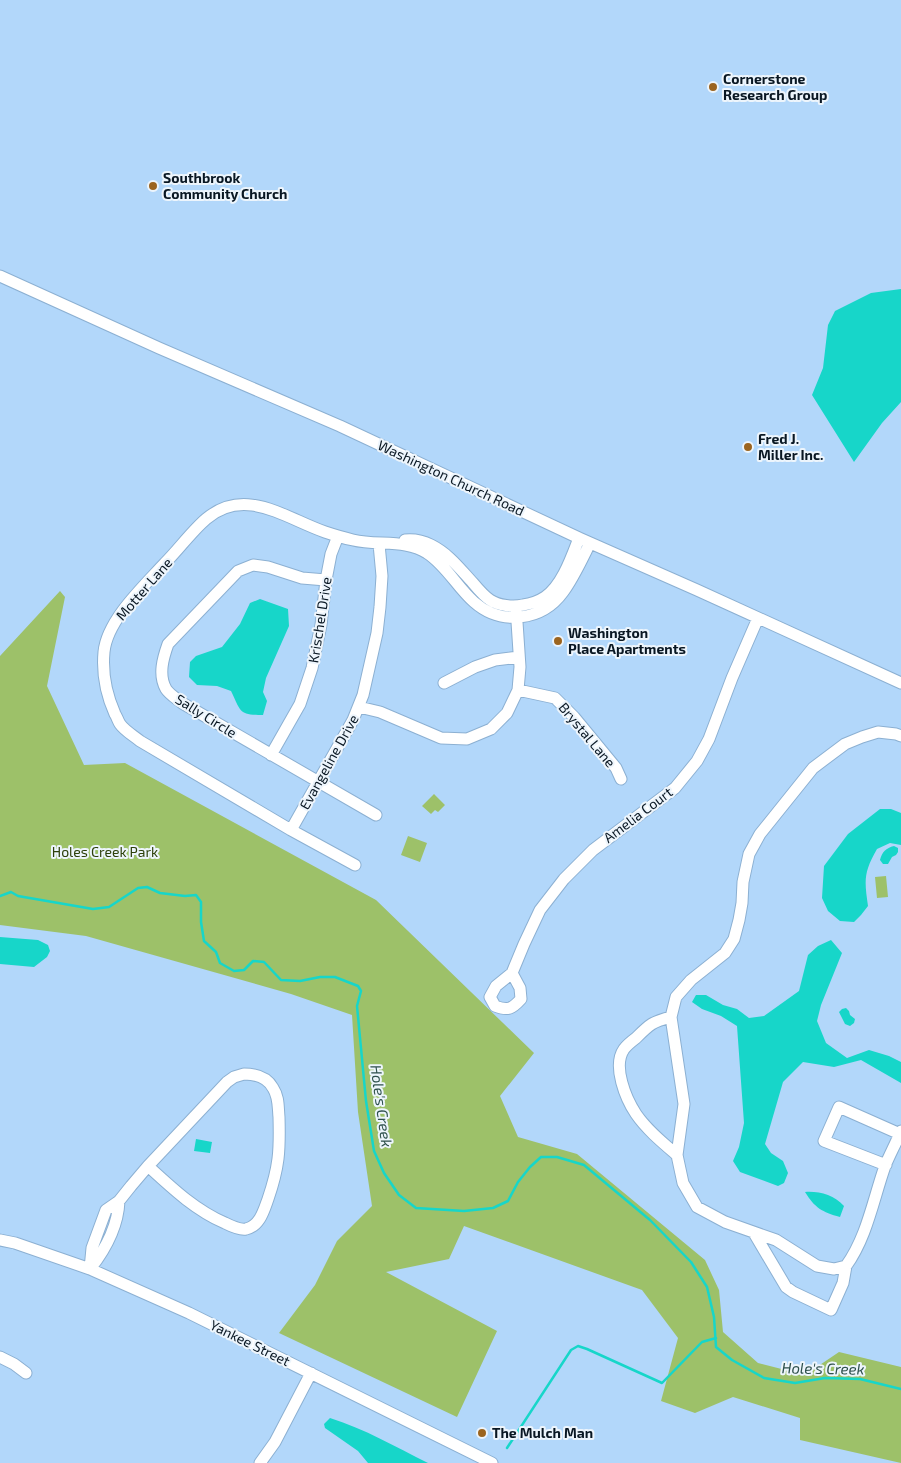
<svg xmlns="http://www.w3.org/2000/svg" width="901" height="1463" viewBox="0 0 901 1463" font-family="'Exo 2',sans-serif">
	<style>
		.green { fill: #9dc169 }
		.water { fill: #17d6c9 }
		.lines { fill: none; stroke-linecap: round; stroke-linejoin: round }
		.stream { stroke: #17d6c9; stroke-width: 2.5 }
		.minor-casing { stroke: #8cb0d2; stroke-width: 13 }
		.minor { stroke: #fff; stroke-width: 11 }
		.poi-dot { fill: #9b641f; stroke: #edf5fc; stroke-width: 2 }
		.labels { text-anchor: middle; stroke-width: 4; stroke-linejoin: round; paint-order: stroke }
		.poi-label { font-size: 14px; font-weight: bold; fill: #091723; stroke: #edf5fc; text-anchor: start }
		.street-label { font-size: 14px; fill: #091723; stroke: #edf5fc }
		.park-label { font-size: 14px; fill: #2d400a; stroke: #edf5fc }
		.water-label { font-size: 15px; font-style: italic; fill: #2e504c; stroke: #edf5fc }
	</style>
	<rect width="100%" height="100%" fill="#b2d7fa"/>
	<path class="green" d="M60,591L65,597L47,686L84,765L125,763L376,900L534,1053L500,1096L518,1137L577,1154L705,1260L719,1290L723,1332L758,1363L805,1375L839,1352L901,1367V1463L800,1440V1418L733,1397L695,1413L661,1401L678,1338L642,1290L464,1226L449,1259L386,1272L497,1331L457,1417L279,1333L315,1285L337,1241L372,1206L358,1112L352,1015L291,994L86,936L0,925V656Z
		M434,794L445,805L438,812L435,810L431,814L422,806Z
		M408,836L427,843L420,862L401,855Z
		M886,876L888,897L877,898L875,877Z"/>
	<path class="water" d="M901,289V402L882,423L854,462L812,395L823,368L828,325L835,311L871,293Z
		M260,599L288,609L289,626L266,678L263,692L267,701L263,715C239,715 241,712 231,691L217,686L197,685L189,677L190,662L196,656L222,647L240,624L250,603Z
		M880,809H891L901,813V845L890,843L877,849C864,872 864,879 868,906L861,915L854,922L840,921L828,911L822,898L824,866L848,834Z
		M894,846L898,848V852L896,855L892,857L888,864H883L880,860C882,852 886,848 894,846Z
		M0,937L38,940L48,945L50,951L47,957L34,967L0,964Z
		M831,940L842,953L821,1005L817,1021L826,1043L847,1058L869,1050L889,1056L901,1062V1083L861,1060L834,1067L803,1062L783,1082L765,1144L771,1153L783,1161L788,1173L784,1183L778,1186L740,1172L733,1161L739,1147L744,1123L737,1026L721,1016L702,1009L692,1002L696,995H706L723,1005L737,1009L749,1018L764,1016L799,991L808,955L818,946Z
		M846,1008L849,1011L850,1015L855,1019L854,1023L850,1026L845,1024L839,1012L842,1009Z
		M196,1139L212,1142L210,1153L194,1151Z
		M805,1192C819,1191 834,1195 844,1206L840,1217C822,1212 815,1208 805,1192Z
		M330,1418C365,1429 396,1447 428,1463H368L358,1451L325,1428L324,1424Z"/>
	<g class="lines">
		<path class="stream" d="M0,896L11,892L18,896L93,909L109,907L138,888L147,887L160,893L185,896L196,895L201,902V922L204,941L216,952L220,963L234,971L244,970L253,961L264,962L281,980L300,981L320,977H335L358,986L361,991L357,1006L366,1101L374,1151L384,1173L399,1195L416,1208L464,1211L493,1208L508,1201L518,1182L530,1167L541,1157H557L584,1165L650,1220L691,1262L707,1287L714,1317L716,1347L732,1360L764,1378L795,1383L825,1378L860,1379L901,1389
			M507,1448L571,1350L578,1346L587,1349L662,1383L702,1342L716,1338"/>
		<g class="minor-casing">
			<path id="minor" d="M0,276L159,348L340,426L579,538L697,590L901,683
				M405,540C414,539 423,541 431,545C449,554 460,569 473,583C478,589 484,596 490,600C499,606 513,607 523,605C530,604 539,601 545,597C562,586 572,556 579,538
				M326,580L302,578L268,567L253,565L238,571L168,644C163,658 158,675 166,689C169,694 177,699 182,703L376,815
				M444,683L475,667L495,660L519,657
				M518,690L555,698L574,717L616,768L621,779
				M359,707L380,712L441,738L467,739L491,729L507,713L518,690L520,667L516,607
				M901,736L896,734L878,732L862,737L845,744L813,768L760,834L749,854L743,882L742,903L739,920L734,939L725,953L691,980L676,997L671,1017L684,1104L677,1155L683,1183L697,1207L725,1222L776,1240L817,1266L834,1269L846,1266C867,1237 873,1200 885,1166C890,1154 896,1143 901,1131
				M271,755L300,704L312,668L321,625L326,580L331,554L338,536
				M291,830L353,720L363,695L377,633L380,607L382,576L379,544
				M355,865L291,830L140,741C134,736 125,731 120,724C118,721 117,717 115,714C106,694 102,674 104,652C107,620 144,586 165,563C178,550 192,531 206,519C245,486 285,518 325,532C334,535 344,538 353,540C377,546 406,539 427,553C446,565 457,587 474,602C501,626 542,621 563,592C574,577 582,559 590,543
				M512,973L520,988L521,999C512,1009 508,1011 495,1006L490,997L496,986L512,973L524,944L540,910L564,879L593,850L675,788L697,761L709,739L732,678L758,618
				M671,1017C652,1022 650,1024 636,1038C632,1041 627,1045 624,1049C612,1066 626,1099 636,1114C647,1130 663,1143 677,1155
				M244,1074C256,1074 267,1077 273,1088C279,1097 278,1107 279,1117C280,1151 279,1167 268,1199C264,1210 260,1226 246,1229C240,1230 231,1226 225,1223C195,1210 172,1188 148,1166L227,1082L234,1077Z
				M886,1165L824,1141L839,1107L900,1134
				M754,1233L786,1287L793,1292L831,1310L843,1283L846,1266
				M0,1240L15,1243L90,1269L189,1313L492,1463
				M90,1269L92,1248L106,1210L119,1201L131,1186L148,1166
				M90,1269C105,1250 118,1226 119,1201
				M0,1357L14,1364L26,1373
				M260,1463L275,1442L311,1373"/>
		</g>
		<use href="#minor" class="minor"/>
	</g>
	<g class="poi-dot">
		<circle cx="713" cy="87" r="5"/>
		<circle cx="153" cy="186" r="5"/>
		<circle cx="748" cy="447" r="5"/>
		<circle cx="558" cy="641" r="5"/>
		<circle cx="482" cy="1433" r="5"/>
	</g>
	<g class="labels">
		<g class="poi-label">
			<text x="723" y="84">Cornerstone<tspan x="723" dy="16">Research Group</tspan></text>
			<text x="163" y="183">Southbrook<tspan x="163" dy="16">Community Church</tspan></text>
			<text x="758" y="444">Fred J.<tspan x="758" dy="16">Miller Inc.</tspan></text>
			<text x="568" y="638">Washington<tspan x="568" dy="16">Place Apartments</tspan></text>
			<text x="492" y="1438">The Mulch Man</text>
		</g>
		<g class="street-label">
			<text transform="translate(451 478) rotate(25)" y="5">Washington Church Road</text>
			<text transform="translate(144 589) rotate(-49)" y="5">Motter Lane</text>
			<text transform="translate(320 620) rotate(-81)" y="5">Krischel Drive</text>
			<text transform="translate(206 716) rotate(32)" y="5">Sally Circle</text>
			<text transform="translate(587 735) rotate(50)" y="5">Brystal Lane</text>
			<text transform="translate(329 762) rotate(-61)" y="5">Evangeline Drive</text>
			<text transform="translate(638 815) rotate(-37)" y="5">Amelia Court</text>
			<text transform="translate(250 1343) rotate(26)" y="5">Yankee Street</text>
		</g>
		<g class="park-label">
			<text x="105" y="857">Holes Creek Park</text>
		</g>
		<g class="water-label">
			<text transform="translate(381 1106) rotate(82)" y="5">Hole's Creek</text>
			<text transform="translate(823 1369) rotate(1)" y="5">Hole's Creek</text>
		</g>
	</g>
</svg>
